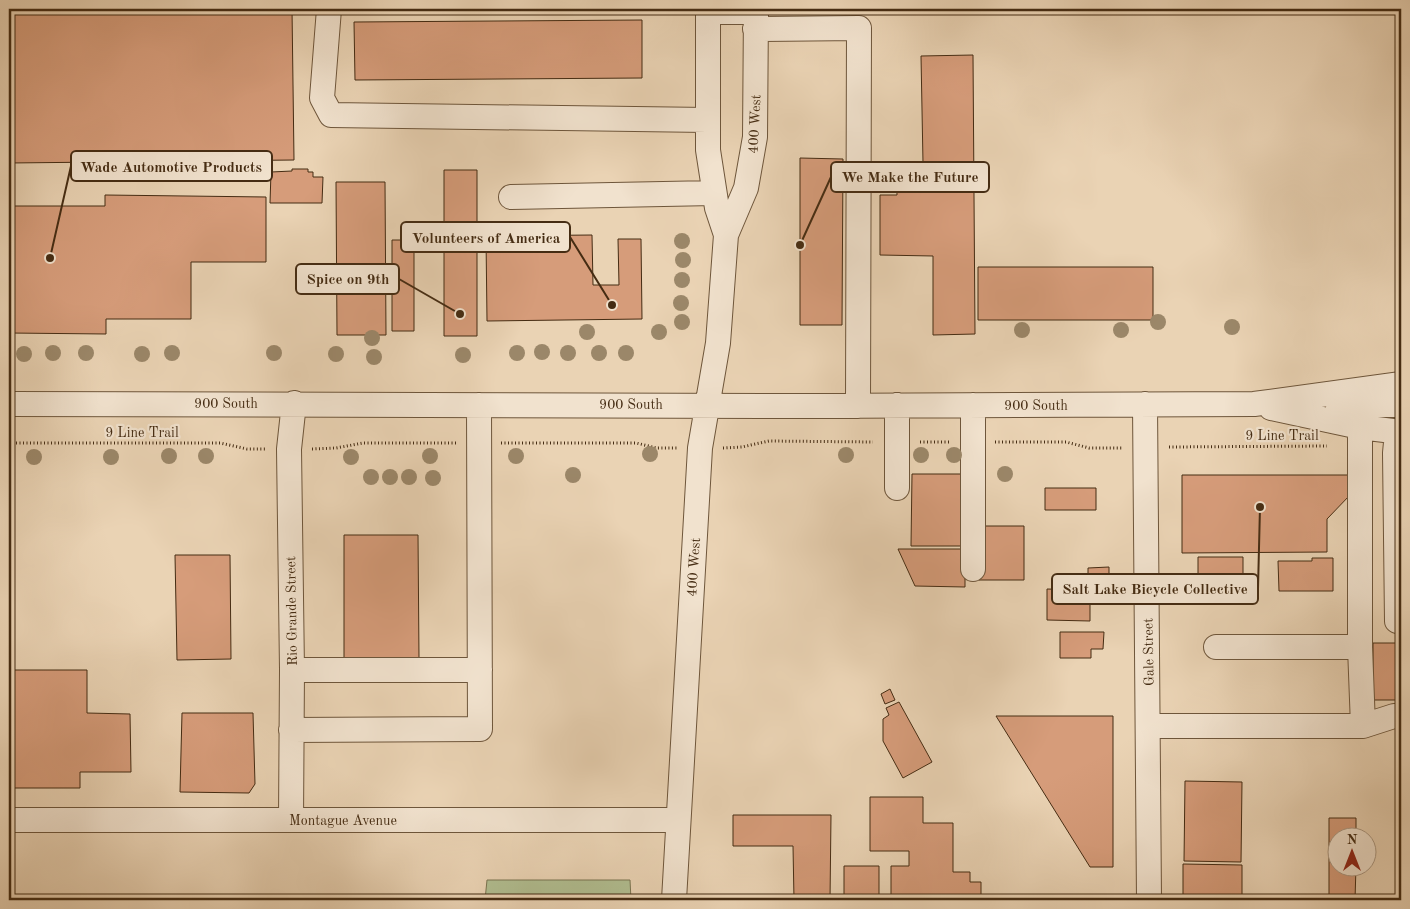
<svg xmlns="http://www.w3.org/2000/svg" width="1410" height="909" viewBox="0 0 1410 909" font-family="'Old Standard TT',serif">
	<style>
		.green { fill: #b1be91; stroke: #7b7552 }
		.building { fill: #d69c7a; stroke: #452c13 }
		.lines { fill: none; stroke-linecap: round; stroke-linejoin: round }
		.minor-casing { stroke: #6e563b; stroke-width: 26 }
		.path { stroke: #452c13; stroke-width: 3; stroke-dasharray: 1 2.5; stroke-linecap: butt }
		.minor { stroke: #f1e2ce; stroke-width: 24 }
		.tree { fill: #9b8769 }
		.labels { text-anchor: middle; stroke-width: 4.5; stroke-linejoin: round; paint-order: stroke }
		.street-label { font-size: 14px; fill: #452c13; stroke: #f1e2ce }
		.leader { fill: none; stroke: #452c13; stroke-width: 2 }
		.callout-dot { fill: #452c13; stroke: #f1e2ce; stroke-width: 2 }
		.callout { fill: #f1e2ce; stroke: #452c13; stroke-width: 2 }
		.callout-label { font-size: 15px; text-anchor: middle; font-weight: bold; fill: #452c13 }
	</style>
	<rect width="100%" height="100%" fill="#ead3b4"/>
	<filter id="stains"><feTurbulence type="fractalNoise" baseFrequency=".004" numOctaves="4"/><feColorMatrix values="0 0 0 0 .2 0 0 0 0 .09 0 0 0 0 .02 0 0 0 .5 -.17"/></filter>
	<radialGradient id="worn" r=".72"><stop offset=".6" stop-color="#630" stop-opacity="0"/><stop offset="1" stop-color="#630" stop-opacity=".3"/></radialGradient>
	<path class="green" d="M487,880H630L631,900H485Z"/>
	<path class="building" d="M9,9H292L294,160L9,163Z
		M642,20V78L355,80L354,22Z
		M973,55L975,334L933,335V256L880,255V195H897L896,163H923L921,56Z
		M800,158L843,159L842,325H800Z
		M292,169H308V172H313V177H323L322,203H270L271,172L292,171Z
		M444,170H477V336H444Z
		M336,182H385L386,335H337Z
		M105,195L266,197V262H191V319H106V334L9,333V206H105Z
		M592,235L593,285H619L618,239H641L642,319L487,321L486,236Z
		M392,240H414V331H392Z
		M978,267H1153V320H978Z
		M912,474H966L965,546H911Z
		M1182,475H1350V495L1327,519V552L1182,553Z
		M1045,488H1096V510H1045Z
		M978,526H1024V580H979Z
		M344,535H418L419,658H344Z
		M898,549H965V587L915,586Z
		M175,555H230L231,659L177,660Z
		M1198,557H1243V590H1198Z
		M1312,558H1333V591H1279L1278,561H1312Z
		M1109,567V576H1088V568Z
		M1047,589L1090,590V621L1047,620Z
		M1060,632H1104L1103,649H1091V658H1060Z
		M1373,643H1401V700H1373Z
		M9,670H87V713L130,714L131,772H80V788H10Z
		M890,689L895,700L885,704L881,694Z
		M899,702L932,762L903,778L883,741V719L889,715L886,708Z
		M182,713H253L255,784L249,793L180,792Z
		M996,716H1113V867H1090Z
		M1185,781L1242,782L1241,862L1184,861Z
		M870,797H923V823H953V872H970V882H981V900H891V866H909V851H870Z
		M733,815H831L830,900H794L793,846H733Z
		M1329,818H1356V836H1338V866H1356L1355,900H1329Z
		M1183,864L1242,865V900H1183Z
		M844,866H879V900H844Z"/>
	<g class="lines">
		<g class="minor-casing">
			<path id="minor" d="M329,9L322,98L331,115L707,120
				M708,12H756
				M755,29L859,28L858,406
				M511,197L714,193
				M726,235L746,188L755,137L756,9
				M9,404L803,406L1254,404L1401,384
				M1145,404L1149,900
				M897,405V488
				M973,405V569
				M1338,405H1401
				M1271,408L1360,427L1401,432
				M1360,427V647L1363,726
				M1397,432L1395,453L1397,621
				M1216,647H1360
				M292,670H480
				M1149,726H1363L1394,716H1401
				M291,730L480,729L479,405
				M9,820H678
				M291,820L292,670L289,449L294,403
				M674,900L700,448L718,343L726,235L717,208L708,150V9"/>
		</g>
		<path class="path" d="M920,442H951
			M995,442H1066L1089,448H1122
			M9,443H220L247,449H265
			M501,443H636L657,448H677
			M1169,447L1327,446
			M723,448L742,447L769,441L873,442
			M312,449L336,448L363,443H458"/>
		<use href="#minor" class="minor"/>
	</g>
	<g class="tree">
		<circle cx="682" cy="241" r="8"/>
		<circle cx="683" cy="260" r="8"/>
		<circle cx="682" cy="280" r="8"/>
		<circle cx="681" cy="303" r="8"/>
		<circle cx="682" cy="322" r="8"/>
		<circle cx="1158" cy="322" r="8"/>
		<circle cx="1232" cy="327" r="8"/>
		<circle cx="1022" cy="330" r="8"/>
		<circle cx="1121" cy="330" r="8"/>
		<circle cx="587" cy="332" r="8"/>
		<circle cx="659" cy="332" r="8"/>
		<circle cx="372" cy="338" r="8"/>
		<circle cx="542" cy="352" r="8"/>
		<circle cx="53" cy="353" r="8"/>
		<circle cx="86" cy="353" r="8"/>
		<circle cx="172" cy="353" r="8"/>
		<circle cx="274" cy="353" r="8"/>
		<circle cx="517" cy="353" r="8"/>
		<circle cx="568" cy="353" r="8"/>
		<circle cx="599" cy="353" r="8"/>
		<circle cx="626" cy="353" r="8"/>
		<circle cx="24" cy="354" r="8"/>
		<circle cx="142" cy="354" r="8"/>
		<circle cx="336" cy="354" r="8"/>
		<circle cx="463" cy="355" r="8"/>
		<circle cx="374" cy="357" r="8"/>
		<circle cx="650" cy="454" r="8"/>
		<circle cx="846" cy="455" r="8"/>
		<circle cx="921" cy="455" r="8"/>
		<circle cx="954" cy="455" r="8"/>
		<circle cx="169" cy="456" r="8"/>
		<circle cx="206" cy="456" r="8"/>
		<circle cx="430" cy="456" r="8"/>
		<circle cx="516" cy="456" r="8"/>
		<circle cx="34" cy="457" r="8"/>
		<circle cx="111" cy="457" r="8"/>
		<circle cx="351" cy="457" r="8"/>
		<circle cx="1005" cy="474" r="8"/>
		<circle cx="573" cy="475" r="8"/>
		<circle cx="371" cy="477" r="8"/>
		<circle cx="390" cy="477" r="8"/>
		<circle cx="409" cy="477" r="8"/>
		<circle cx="433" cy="478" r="8"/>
	</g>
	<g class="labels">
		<g class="street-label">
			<text transform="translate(754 124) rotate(-87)" y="5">400 West</text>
			<text x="226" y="408">900 South</text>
			<text x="631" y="409">900 South</text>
			<text x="1036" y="410">900 South</text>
			<text x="142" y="437">9 Line Trail</text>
			<text x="1282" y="440">9 Line Trail</text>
			<text transform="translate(693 567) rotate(-86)" y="5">400 West</text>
			<text transform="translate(291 611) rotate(-91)" y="5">Rio Grande Street</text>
			<text transform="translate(1148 652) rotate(-91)" y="5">Gale Street</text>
			<text x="343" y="825">Montague Avenue</text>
		</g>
	</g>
	<path class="leader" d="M50 258L71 166M800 245L831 177M612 305L570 237M460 314L399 279M1260 507L1258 589"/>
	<g class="callout-dot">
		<circle cx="50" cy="258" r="5"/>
		<circle cx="800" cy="245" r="5"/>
		<circle cx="612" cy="305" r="5"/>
		<circle cx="460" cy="314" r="5"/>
		<circle cx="1260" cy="507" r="5"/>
	</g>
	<g class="callout">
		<rect x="71" y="151" width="201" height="30" rx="5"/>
		<rect x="831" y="162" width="158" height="30" rx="5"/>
		<rect x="401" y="222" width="169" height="30" rx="5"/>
		<rect x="296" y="264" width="103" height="30" rx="5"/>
		<rect x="1052" y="574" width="206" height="30" rx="5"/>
	</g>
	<g class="callout-label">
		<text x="171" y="172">Wade Automotive Products</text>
		<text x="910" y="182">We Make the Future</text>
		<text x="486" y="243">Volunteers of America</text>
		<text x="348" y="284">Spice on 9th</text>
		<text x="1155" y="594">Salt Lake Bicycle Collective</text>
	</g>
	<rect width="1410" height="909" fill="none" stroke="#ead3b4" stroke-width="30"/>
	<rect x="10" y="10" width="1390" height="889" fill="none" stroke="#452c13" stroke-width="2.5"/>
	<rect x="15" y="15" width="1380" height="879" fill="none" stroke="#452c13"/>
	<g transform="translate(1352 852)"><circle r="24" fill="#f1e2ce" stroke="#ac9983"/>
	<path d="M0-4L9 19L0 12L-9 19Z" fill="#8f2418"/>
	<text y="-8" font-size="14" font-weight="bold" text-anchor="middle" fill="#452c13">N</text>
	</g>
	<rect width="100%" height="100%" filter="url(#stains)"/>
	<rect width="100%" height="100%" fill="url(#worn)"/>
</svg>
